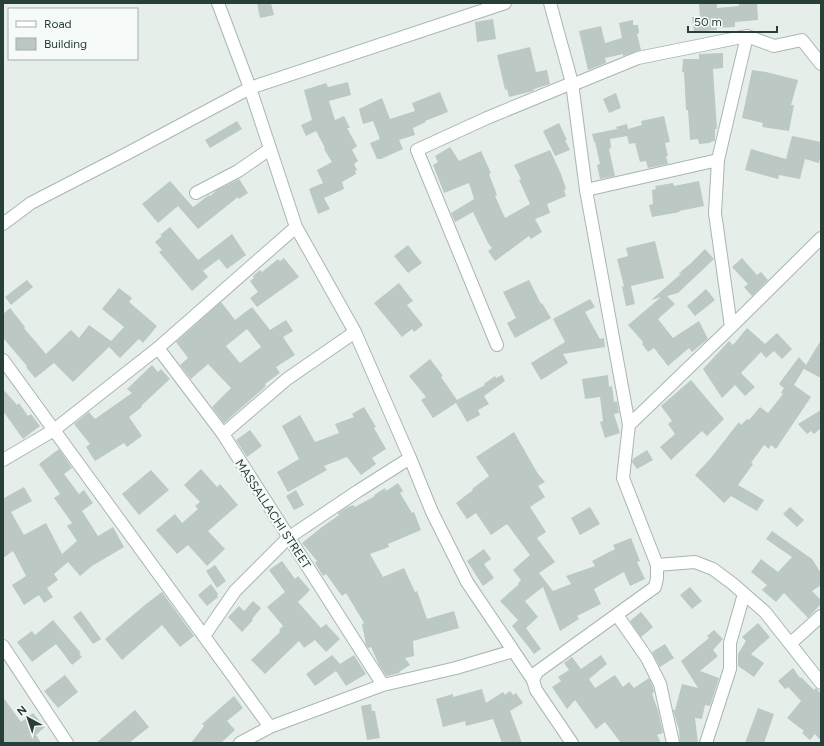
<svg xmlns="http://www.w3.org/2000/svg" width="824" height="746" viewBox="0 0 824 746" font-family="Figtree,sans-serif">
	<style>
		.building { fill: #bbc8c3; fill-rule: evenodd }
		.lines { fill: none; stroke-linecap: round; stroke-linejoin: round }
		.minor-casing { stroke: #a9b6b1; stroke-width: 14 }
		.tertiary-casing { stroke: #a9b6b1; stroke-width: 14 }
		.minor { stroke: #fff; stroke-width: 12 }
		.tertiary { stroke: #fff; stroke-width: 12 }
		.labels { text-anchor: middle; stroke-width: 4; stroke-linejoin: round; paint-order: stroke }
		.street-label { font-size: 12px; fill: #263f38; stroke: #f6faf8 }
	</style>
	<rect width="100%" height="100%" fill="#e6eeea"/>
	<path class="building" d="M257,3H271L274,15L260,18Z
		M717,3V8L739,6V3H757L758,20L735,22V27L717,28V30L694,32L692,17H700L699,4Z
		M493,19L496,39L477,42L475,22Z
		M633,20V25H638L639,33L637,34L641,50L623,56V54L605,58L606,63L588,70L579,31L601,26L605,43L622,38L619,23Z
		M530,47L536,72L547,70L550,84L534,89L533,91L509,97L507,89L505,90L497,55Z
		M723,53V68L713,69L717,129H715V141L710,142V143L699,144L698,139L690,140L688,110H686L684,72H682L683,59H699V54Z
		M752,70L766,72L798,80L791,105H794L789,131L762,127L763,123L742,118Z
		M348,82L351,95L329,101L335,120L344,116L350,128H347L357,146L352,150L358,161L354,164L357,170L355,171L356,174L342,182L344,189L324,198L330,209L318,214L309,189L323,183L317,170L332,162L324,149L325,148L316,131L306,136L301,125L312,120L304,90L326,83L328,87Z
		M440,92L448,112L425,121L426,122L413,128L415,135L399,140L403,149L381,159H377L370,143L380,139L373,121L363,124L359,109L382,98L390,119L415,111L412,103Z
		M616,93L621,108L609,113L603,99Z
		M664,116L670,142L665,143L668,156H666L668,164L648,168L646,161L640,162L635,143L629,144L627,136L610,139L611,148L609,149L615,176L600,179L597,165L600,164L595,142H594L592,134L617,129L616,127L627,124L628,129L642,125L641,121Z
		M237,121L242,129L210,148L205,140Z
		M559,123L567,140H565L570,150L555,156L543,131Z
		M792,136L821,142V154L819,163L805,159L800,179L779,175L778,179L745,170L751,149L786,159Z
		M450,147L459,161L481,151L491,173L489,174L497,195L495,196L505,218L530,204L519,180L521,179L514,165L550,150L561,174L566,189L564,190L566,196L547,204L550,213L535,219L542,232L531,239L529,236L495,261L488,251L492,248L488,243L473,212L455,222L451,213L474,199L469,183L444,193L433,165L438,162L435,156Z
		M239,179L248,193L239,199L238,197L198,229L178,206L158,223L142,204L170,181L193,207L209,195L210,196L217,190Z
		M699,181L704,206L679,211L680,212L652,217L649,205L653,204L652,190L656,189L655,186L673,183L674,186Z
		M170,227L198,260L232,234L246,255L227,269L219,259L203,271L208,277L192,291L159,252L162,250L155,242L162,236L160,235Z
		M655,241L664,278L631,286L635,304L626,306L622,287L624,286L617,259L628,256L626,248Z
		M408,245L422,263L408,273L394,256Z
		M705,249L714,259L678,293L667,296L675,304L658,319L673,338L699,321L708,339L692,352L689,348L668,366L654,348L648,352L642,344L643,342L628,325L661,297L651,300L682,273L678,274L690,264Z
		M284,258L299,277L257,307L250,298L258,292L250,281L254,278L253,276L260,270L262,272L278,259L280,261Z
		M742,258L757,275L761,272L768,280L752,296L744,287L748,284L732,267Z
		M27,280L33,287L11,305L5,297Z
		M529,280L541,304L542,303L551,318L515,338L507,323L516,318L503,292Z
		M399,283L413,301L407,305L423,325L414,332L412,329L402,337L374,303Z
		M119,288L132,298L129,302L157,326L143,343L139,339L120,358L109,347L73,382L54,363L35,378L26,367L27,366L3,338V314L10,308L25,327L24,328L46,354L71,330L79,338L89,325L111,341L124,327L102,309Z
		M706,289L715,300L695,316L687,306Z
		M590,299L595,307L585,312L600,339L604,338L605,347L563,354L568,363L541,380L531,363L565,342L553,319Z
		M221,302L235,320L252,307L270,330L286,320L293,331L283,337L295,355L276,367L280,373L265,384L266,386L257,394L224,423L212,407L231,388L208,364L191,379L180,365L188,358L176,342ZM247,329L261,347L240,363L226,346Z
		M747,328L765,344L777,333L792,349L782,359L774,351L766,358L761,352L741,373L755,387L745,396L735,385L722,398L703,369L729,341L733,345Z
		M821,340V378L804,369L805,367L794,385L811,397L776,449L771,445L769,449L764,445L751,463L753,464L738,485L764,500L757,511L731,496L724,503L695,475L710,459L739,422L741,425L747,419L749,420L760,407L768,413L783,394L781,393L784,388L779,384L787,373L799,357L806,365Z
		M430,359L443,376L441,377L457,400L485,385L484,384L495,376L496,378L502,375L505,381L484,396L489,404L478,410L480,415L467,422L456,403L433,418L421,400L426,397L409,376Z
		M152,365L158,372L161,369L170,379L141,406L142,407L129,417L142,436L127,447L124,443L95,461L86,447L90,444L74,424L89,412L95,419L132,393L127,389Z
		M608,375L609,387L612,386L614,402L617,401L619,413L614,414L620,433L605,438L600,422L603,421L600,397L585,399L582,379Z
		M691,380L724,419L707,436L702,431L671,460L660,447L675,434L668,424L672,421L661,406Z
		M3,389L17,405L19,403L28,416L31,414L40,426L23,439L3,411Z
		M364,407L376,427L374,428L386,449L372,458L376,464L361,475L347,457L324,466L327,470L288,492L277,472L299,459L282,426L300,415L315,442L339,433L335,424L354,417L352,414Z
		M821,410V428L814,434L811,431L807,434L798,424Z
		M250,430L262,446L247,457L236,440Z
		M514,432L538,474L545,482L538,486L545,497L530,507L546,532L537,538L555,562L539,573L553,591L571,584L566,576L595,566L592,561L615,549L613,545L631,538L640,561L637,562L645,579L630,586L624,572L594,589L601,604L577,616L579,619L560,631L543,587L525,601L538,617L526,628L541,649L534,654L512,626L518,620L500,601L519,584L518,583L521,580L513,570L530,555L507,524L491,535L476,513L467,519L456,503L473,490L472,489L489,476L476,457Z
		M59,449L72,468L64,474L79,494L84,490L93,503L82,511L98,536L113,527L124,547L92,566L80,576L68,562L54,574L58,580L47,588L53,597L44,603L39,595L24,605L12,585L26,576L13,551L3,558V497L4,498L24,487L32,501L11,512L24,535L46,523L62,554L77,541L67,526L72,523L54,498L60,494L39,464Z
		M647,450L653,460L637,469L632,462L633,459Z
		M201,469L217,487L220,484L238,505L208,531L225,549L207,566L188,545L177,554L156,530L175,514L182,523L198,509L195,506L200,502L184,485Z
		M151,470L169,490L139,515L122,494Z
		M398,483L403,491L400,493L412,513L414,512L421,530L388,544L389,547L370,554L383,577L404,568L415,592L417,591L427,619L454,611L459,628L413,641L414,656L405,658L410,665L399,672L400,673L386,676L379,665L371,647L368,648L366,645L362,624L364,623L346,593L342,596L326,574L323,576L315,563L317,561L302,543L322,527L339,515L338,513L348,507L353,505L355,507L375,496L374,495L385,488L386,491Z
		M296,490L304,505L294,510L286,496Z
		M590,507L600,524L580,535L571,518Z
		M790,507L804,520L797,527L783,514Z
		M772,531L812,559L821,573V585L812,591L821,600V604L808,618L784,593L776,602L762,590L767,585L751,572L761,559L778,572L792,557L766,539Z
		M484,549L491,559L484,564L494,578L483,586L467,561Z
		M282,561L295,579L298,576L310,590L298,602L321,628L326,624L340,639L326,652L315,640L304,648L299,641L265,674L251,660L280,632L279,630L283,626L267,607L285,592L269,570Z
		M215,565L226,581L217,588L206,571Z
		M211,584L218,594L217,595L218,597L207,606L198,595Z
		M690,587L702,601L692,609L680,595Z
		M162,592L194,636L180,647L162,625L122,660L105,639L146,604Z
		M253,601L261,608L252,619L253,620L242,632L228,617L239,606L244,611Z
		M81,611L101,639L93,644L73,617Z
		M641,612L653,627L641,637L630,621Z
		M53,620L81,653L79,654L82,657L72,665L56,644L32,662L17,642L32,631L35,635Z
		M758,623L770,637L751,654L764,663L754,677L738,666V654L746,641L742,637Z
		M714,630L723,639L713,650L718,656L700,671L719,678L710,706L705,705L702,719L695,718L698,743H680L679,730L673,710H675L682,684L698,688L681,661L709,638L707,636Z
		M665,644L674,658L660,667L652,652Z
		M332,655L340,664L354,655L366,674L346,686L336,671L315,686L306,674Z
		M601,655L607,664L589,679L595,688L615,675L623,687L629,682L634,688L649,678L653,687L654,692L652,694L658,710L663,733L657,735L661,743H621L605,722L596,729L575,700L567,709L552,687L561,681L558,677L569,670L564,663L572,657L581,669Z
		M793,668L800,678L801,677L814,690L816,688L821,694V741L815,734L810,740L802,733L804,731L787,718L801,701L788,687L785,689L778,681Z
		M65,675L78,692L58,708L44,691Z
		M482,689L486,703L503,692L505,695L510,691L513,695L516,693L523,703L510,711L522,743H502L493,719L466,726L465,721L443,727L436,699L453,694V697Z
		M234,696L243,708L227,721L235,730L221,743H191L204,726L202,724Z
		M3,697L21,722L33,713L45,727L36,735L41,743H3Z
		M371,704L372,711H375L380,738L367,740L361,706Z
		M758,708L774,714L764,743H745Z
		M135,710L149,727L129,743H96Z"/>
	<g class="lines">
		<g class="minor-casing">
			<path id="minor" d="M218,3L250,88L296,227L355,332L410,458L432,512L467,582L533,680
				M572,85L638,58L747,36L774,46L802,40L821,64
				M586,190L718,160
				M196,193L238,171L270,149
				M3,224L31,203L128,153L250,88L505,3
				M731,327L715,213L718,160L747,36
				M497,345L417,150L487,118L572,83
				M158,348L223,434L383,685
				M3,360L270,727
				M629,425L731,327L821,238
				M223,434L287,379L355,332
				M3,460L54,430L158,348L296,227
				M657,565L695,562L713,569L733,584L765,612L821,683
				M617,615L647,658L660,684L673,743
				M204,636L235,591L288,538L358,491L410,458
				M791,643L821,616
				M3,646L67,743
				M240,743L270,727L383,685L456,668L513,651
				M706,743L730,669V643L744,594"/>
		</g>
		<g class="tertiary-casing">
			<path id="tertiary" d="M550,3L572,83L586,190L629,425L623,478L657,565V578L655,587L537,672L533,680L536,690L572,743"/>
		</g>
		<use href="#minor" class="minor"/>
		<use href="#tertiary" class="tertiary"/>
	</g>
	<g class="labels">
		<g class="street-label">
			<text transform="translate(273 514) rotate(57)" y="4">MASSALLACHI STREET</text>
		</g>
	</g>
	<rect width="824" height="746" fill="none" stroke="#263f38" stroke-width="8"/>
	<rect x="8" y="8" width="130" height="52" fill="#f6faf8" stroke="#a3afab"/>
	<rect x="16" y="21" width="20" height="6" fill="#ffffff" stroke="#a3afab"/>
	<text x="44" y="28" font-size="12" fill="#263f38">Road</text>
	<rect x="16" y="38" width="20" height="12" fill="#bbc8c3" stroke="#a3afab"/>
	<text x="44" y="48" font-size="12" fill="#263f38">Building</text>
	<g transform="translate(28 718) rotate(320)" stroke="#f6faf8" stroke-width="3" paint-order="stroke">
	<path d="M0-3L7 15L0 10L-7 15Z" fill="#263f38"/>
	<text y="-6" font-size="11" font-weight="bold" text-anchor="middle" fill="#263f38">N</text>
	</g>
	<path d="M688 26v6h89v-6" fill="none" stroke="#263f38" stroke-width="2"/>
	<text x="694" y="26" font-size="12" fill="#263f38" stroke="#f6faf8" stroke-width="3" paint-order="stroke">50 m</text>
</svg>
